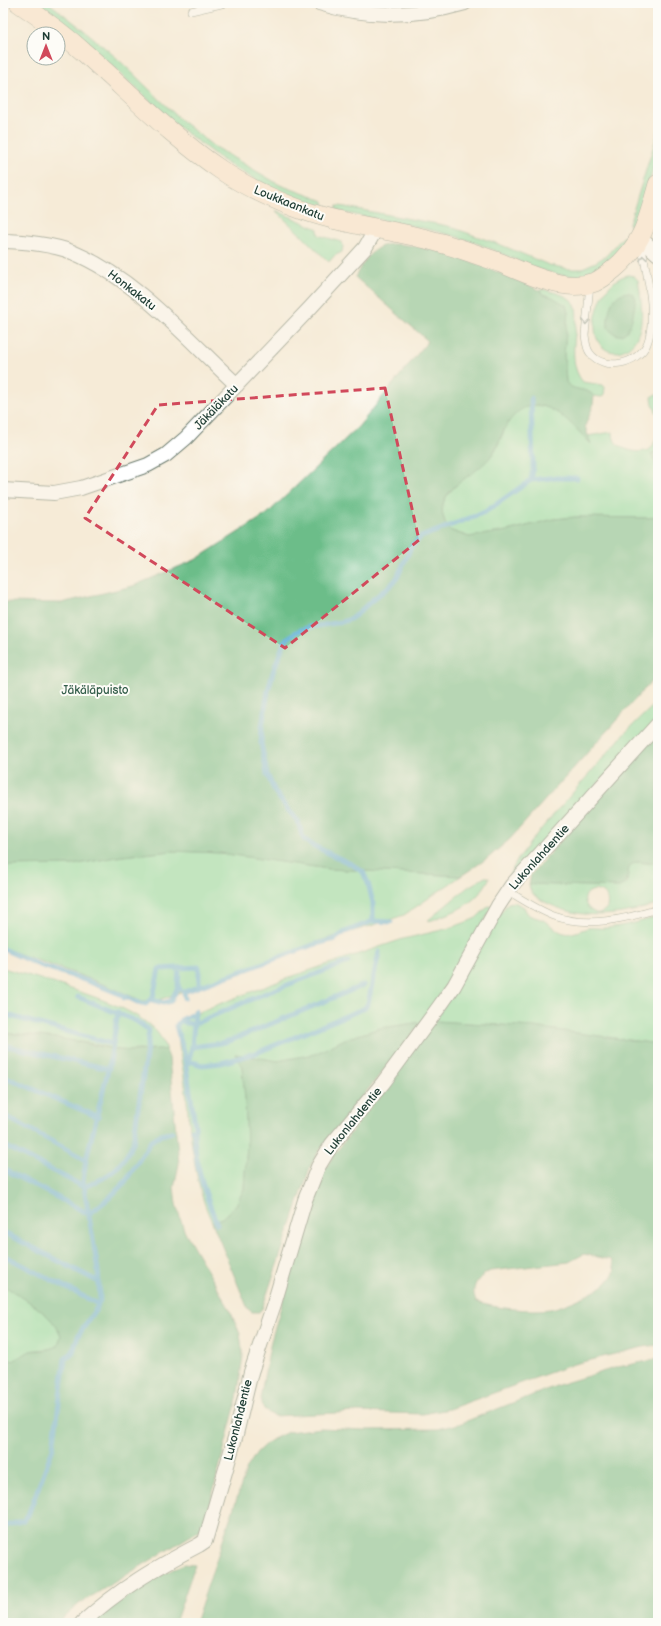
<svg xmlns="http://www.w3.org/2000/svg" width="661" height="1626" viewBox="0 0 661 1626" font-family="'Balsamiq Sans',sans-serif">
	<style>
		.green { fill: #85dea3; stroke: #528e6c; fill-rule: evenodd }
		.forest { fill: #6cbd89; stroke: #467d5e; fill-rule: evenodd }
		.lines { fill: none; stroke-linecap: round; stroke-linejoin: round }
		.stream { stroke: #5baed7; stroke-width: 5 }
		.lane-casing { stroke: #6a7a6d; stroke-width: 8 }
		.street-casing { stroke: #6a7a6d; stroke-width: 16 }
		.secondary-casing { stroke: #6a7a6d; stroke-width: 20 }
		.lane { stroke: #fff; stroke-width: 7 }
		.street { stroke: #fff; stroke-width: 14 }
		.secondary { stroke: #fce5cf; stroke-width: 19 }
		.oneway { stroke: #8f9e9a }
		.marked { fill: none; stroke: #d1495b; stroke-width: 3; stroke-dasharray: 8 5; stroke-linejoin: round }
		.labels { text-anchor: middle; stroke-width: 4; stroke-linejoin: round; paint-order: stroke }
		.street-label { font-size: 12px; fill: #1f3d34; stroke: #fdfcf7 }
		.park-label { font-size: 12px; fill: #335d4a; stroke: #fdfcf7 }
	</style>
	<rect width="100%" height="100%" fill="#fdfcf7"/>
	<filter id="ink" filterUnits="userSpaceOnUse"><feTurbulence type="fractalNoise" baseFrequency=".025" numOctaves="2"/><feDisplacementMap in="SourceGraphic" scale="8" xChannelSelector="R" yChannelSelector="G"/><feConvolveMatrix kernelMatrix="1 2 1 2 8 2 1 2 1" color-interpolation-filters="sRGB"/></filter>
	<filter id="wash" filterUnits="userSpaceOnUse"><feTurbulence type="fractalNoise" baseFrequency=".012" numOctaves="4" result="noise"/><feDisplacementMap in="SourceGraphic" scale="16" xChannelSelector="R" yChannelSelector="G"/><feGaussianBlur stdDeviation="0.9" result="paint"/><feColorMatrix in="noise" values="0 0 0 0 0 0 0 0 0 0 0 0 0 0 0 0 0 1.4 0 .05"/><feComposite in="paint" operator="in"/></filter>
	<g filter="url(#wash)">
		<rect width="100%" height="100%" fill="#f6ebd7"/>
		<path class="green" d="M40,3H49L90,35L119,60L181,120L213,146L280,185L324,201L325,206H319L277,192L226,163L176,125L67,25Z
			M658,132V152L640,214L634,228L631,229L629,224Z
			M337,206H340L448,226L501,245L549,265L569,269H580L596,262L607,255L623,237H627L628,240C618,256 598,275 578,276C542,278 499,249 464,239C425,227 385,221 345,213L336,210Z
			M275,210L318,229V234L321,236L342,242L343,246L342,252L334,256L329,262Z
			M628,275L634,276L638,280C641,298 645,319 637,337C629,354 607,358 598,341C592,329 596,313 600,302C604,290 616,277 628,275Z
			M542,289C552,292 566,294 573,302C585,314 562,358 583,382L603,385L605,387L604,396L601,397L594,396L587,391L572,388L566,382L564,354L568,312L552,297L542,294L540,290Z
			M656,394L658,395V416L653,405L652,397Z
			M536,405C559,407 574,426 590,443L587,436L613,432C613,437 614,441 617,444C625,451 643,455 651,448C655,444 655,438 658,434V450L651,454L658,469V515L650,518L576,517L554,519L507,531L469,537L449,530C444,521 439,509 445,499C455,481 476,472 490,457C503,443 504,417 523,407C527,406 532,406 536,405Z
			M658,701V719L503,886L518,859L535,836L624,734Z
			M172,851L220,853L329,869L461,876L404,915L374,925L319,941L159,1000L143,1001L93,980L3,948V866L72,865L122,856Z
			M637,862L658,864V904C621,916 583,921 547,903C538,898 530,895 529,884L619,887L627,883L628,871L630,865ZM594,890C606,891 609,897 607,908L600,914C586,912 577,895 594,890Z
			M485,877H488L489,879C479,899 463,909 442,916C437,918 432,921 427,921L468,887Z
			M514,902L524,907C529,919 532,915 543,920C550,924 556,931 564,933C572,935 580,930 588,928C594,927 600,929 606,928C624,926 641,922 658,916V1044L533,1027L435,1021L496,919L508,903Z
			M489,906L492,907L464,958L422,1022L381,1028L345,1039L315,1054L278,1061L235,1054L242,1067L245,1098L247,1144L244,1189L236,1205L222,1218L212,1222C191,1178 191,1126 184,1078C182,1062 176,1039 179,1023L206,1009L293,976L403,939L446,929L467,922L476,918Z
			M3,968C32,976 60,985 89,995C111,1003 136,1012 154,1029C160,1034 163,1042 166,1050C151,1047 135,1052 120,1050C111,1049 102,1045 93,1044C63,1039 33,1034 3,1033Z
			M3,1285C21,1297 55,1315 61,1336L58,1346C49,1351 40,1348 31,1351C25,1353 18,1362 11,1361C0,1358 3,1297 3,1285Z"/>
		<path class="forest" d="M391,244C442,245 494,271 540,290L542,294L552,297L566,305L568,312L564,354L566,382C572,392 587,387 594,396L593,406L585,426L591,444C568,420 536,383 508,423C501,433 499,446 491,456C472,481 425,490 449,530L469,537L507,531L554,519L576,517L649,518L658,515V674L510,839L488,858L461,876L329,869L220,853L172,851L122,856L72,865L3,866V602L61,603L133,586L195,560L267,514L359,426L428,341L355,277C364,261 372,246 391,244Z
			M628,292L633,294L636,298C634,307 632,337 618,335C614,334 610,331 608,328C607,312 611,294 628,292Z
			M658,450V469L651,454Z
			M658,731V864L637,862L630,865C626,874 630,885 618,887L529,884L531,875L534,871Z
			M435,1021L533,1027L658,1044V1345L643,1347L574,1364L449,1409L423,1414L357,1412L274,1416L264,1410L261,1403V1393L271,1341L307,1217L322,1173L334,1155ZM584,1254L612,1260L615,1271C613,1274 611,1278 608,1281C601,1291 562,1307 550,1309C530,1312 494,1308 476,1302C470,1287 477,1278 490,1271L569,1262Z
			M422,1022L319,1151L311,1165L262,1309L259,1312H252L248,1309L212,1222L222,1218L236,1205L244,1189L247,1144L245,1098L242,1067L235,1054L278,1061L315,1054L345,1039L381,1028Z
			M3,1033L58,1038L118,1050L134,1051L160,1049L166,1050L169,1058L179,1164L174,1187L176,1204L184,1230L229,1308L240,1334L243,1356L237,1399L204,1527L200,1530L79,1604L57,1623H3V1345L7,1358L13,1361L30,1351L45,1350L58,1346L61,1336C55,1315 21,1297 3,1285Z
			M658,1359V1623H195L247,1468L257,1452L269,1441L288,1432L321,1428L365,1430L438,1429L459,1424L561,1384L618,1367Z
			M184,1564L195,1565L175,1623H93C120,1599 151,1579 184,1564Z"/>
		<g class="lines">
			<path class="stream" d="M531,480L550,478H577
				M373,921L391,922
				M3,949L39,965L87,981L125,996
				M179,968L178,987L180,989
				M184,992L313,945L335,939L345,932L373,921V903L368,883L363,872L353,865L312,845L304,839L302,835L298,821L289,811L275,792L267,774L261,743L262,727L268,691L273,672L284,643L289,637L298,631L311,627L342,622L350,619L356,615L371,601L392,584L397,578L411,547L421,537L485,512L531,480L533,469L531,398
				M184,992L185,998
				M124,998L125,996L137,1002L146,1004L153,997L159,969L199,967V986
				M152,1000L163,1003L171,1001L178,987
				M3,1014L112,1044
				M181,1020L186,1023L194,1024L266,993L348,962
				M3,1045L109,1069
				M192,1047L221,1043L232,1040L364,985
				M189,1061L202,1065L221,1063L256,1053L365,1008L368,1003L379,952
				M188,1063L192,1047L195,1012
				M3,1076L98,1117
				M3,1115L86,1160
				M192,1130L195,1129V1125L184,1052L176,1026L181,1020L195,1013V1011
				M194,1130C194,1163 205,1194 217,1224
				M3,1145L84,1187C108,1178 123,1167 133,1143L146,1055L149,1030L136,1021L78,997
				M3,1169L89,1214L109,1198L125,1182L151,1141L158,1136L172,1132
				M3,1232L99,1282
				M3,1255L98,1304
				M3,1527L24,1520L28,1515L53,1448L65,1359L73,1352L78,1336L96,1309L100,1300L98,1270L83,1181L86,1160L110,1062L118,1012"/>
		</g>
	</g>
	<g filter="url(#ink)">
		<g class="lines">
			<g class="lane-casing">
				<path id="lane" d="M191,11L226,3
					M590,285L585,335C586,341 586,348 590,353C604,372 638,364 647,344C658,316 646,272 641,243
					M508,891C523,900 538,910 554,916C588,928 625,919 658,909"/>
			</g>
			<g class="street-casing">
				<path id="street" d="M319,3C366,18 417,17 465,3
					M640,238L658,254
					M3,241C22,241 55,245 72,252C137,279 186,338 237,385
					M3,490L54,493L81,488L148,465L166,455L186,438L311,307L365,248L376,229
					M82,1623C119,1589 155,1568 199,1545L205,1541L236,1434L251,1372L274,1304L305,1200L318,1167L332,1144L383,1083L439,1007L454,986L498,906L512,885L658,724"/>
			</g>
			<g class="secondary-casing">
				<path id="secondary" d="M19,3C43,19 66,36 87,55C131,94 172,137 221,170C243,185 268,197 294,207C338,224 385,228 430,240C454,246 478,255 501,263C520,271 539,280 560,284C571,286 584,286 595,282C602,279 608,274 614,269C643,245 648,219 658,184"/>
			</g>
			<use href="#lane" class="lane"/>
			<use href="#street" class="street"/>
			<use href="#secondary" class="secondary"/>
		</g>
		<defs><path id="oneway-chevron" d="M-2-3.5L2.5 0L-2 3.5" fill="none" stroke-width="1.6" stroke-linecap="round" stroke-linejoin="round"/></defs>
		<g class="oneway">
			<use href="#oneway-chevron" transform="translate(643 258) rotate(-99)"/>
			<use href="#oneway-chevron" transform="translate(586 322) rotate(95)"/>
		</g>
	</g>
	<path d="M0 0H661V1626H0ZM385,388L419,540L285,648L85,518L158,405Z" fill="#f6ebd7" fill-opacity=".55" fill-rule="evenodd"/>
	<path class="marked" d="M385,388L419,540L285,648L85,518L158,405Z"/>
	<g class="labels">
		<g class="street-label">
			<text transform="translate(289 203) rotate(22)" y="4">Loukkaankatu</text>
			<text transform="translate(132 290) rotate(38)" y="4">Honkakatu</text>
			<text transform="translate(216 407) rotate(-46)" y="4">Jäkäläkatu</text>
			<text transform="translate(539 857) rotate(-48)" y="4">Lukonlahdentie</text>
			<text transform="translate(353 1121) rotate(-51)" y="4">Lukonlahdentie</text>
			<text transform="translate(238 1420) rotate(-76)" y="4">Lukonlahdentie</text>
		</g>
		<g class="park-label">
			<text x="95" y="694">Jäkäläpuisto</text>
		</g>
	</g>
	<rect width="661" height="1626" fill="none" stroke="#fdfcf7" stroke-width="16"/>
	<g transform="translate(46 46)"><circle r="19" fill="#fdfcf7" stroke="#a4b0a9"/>
	<path d="M0-3L7 15L0 10L-7 15Z" fill="#d1495b"/>
	<text y="-6" font-size="11" font-weight="bold" text-anchor="middle" fill="#1f3d34">N</text>
	</g>
</svg>
